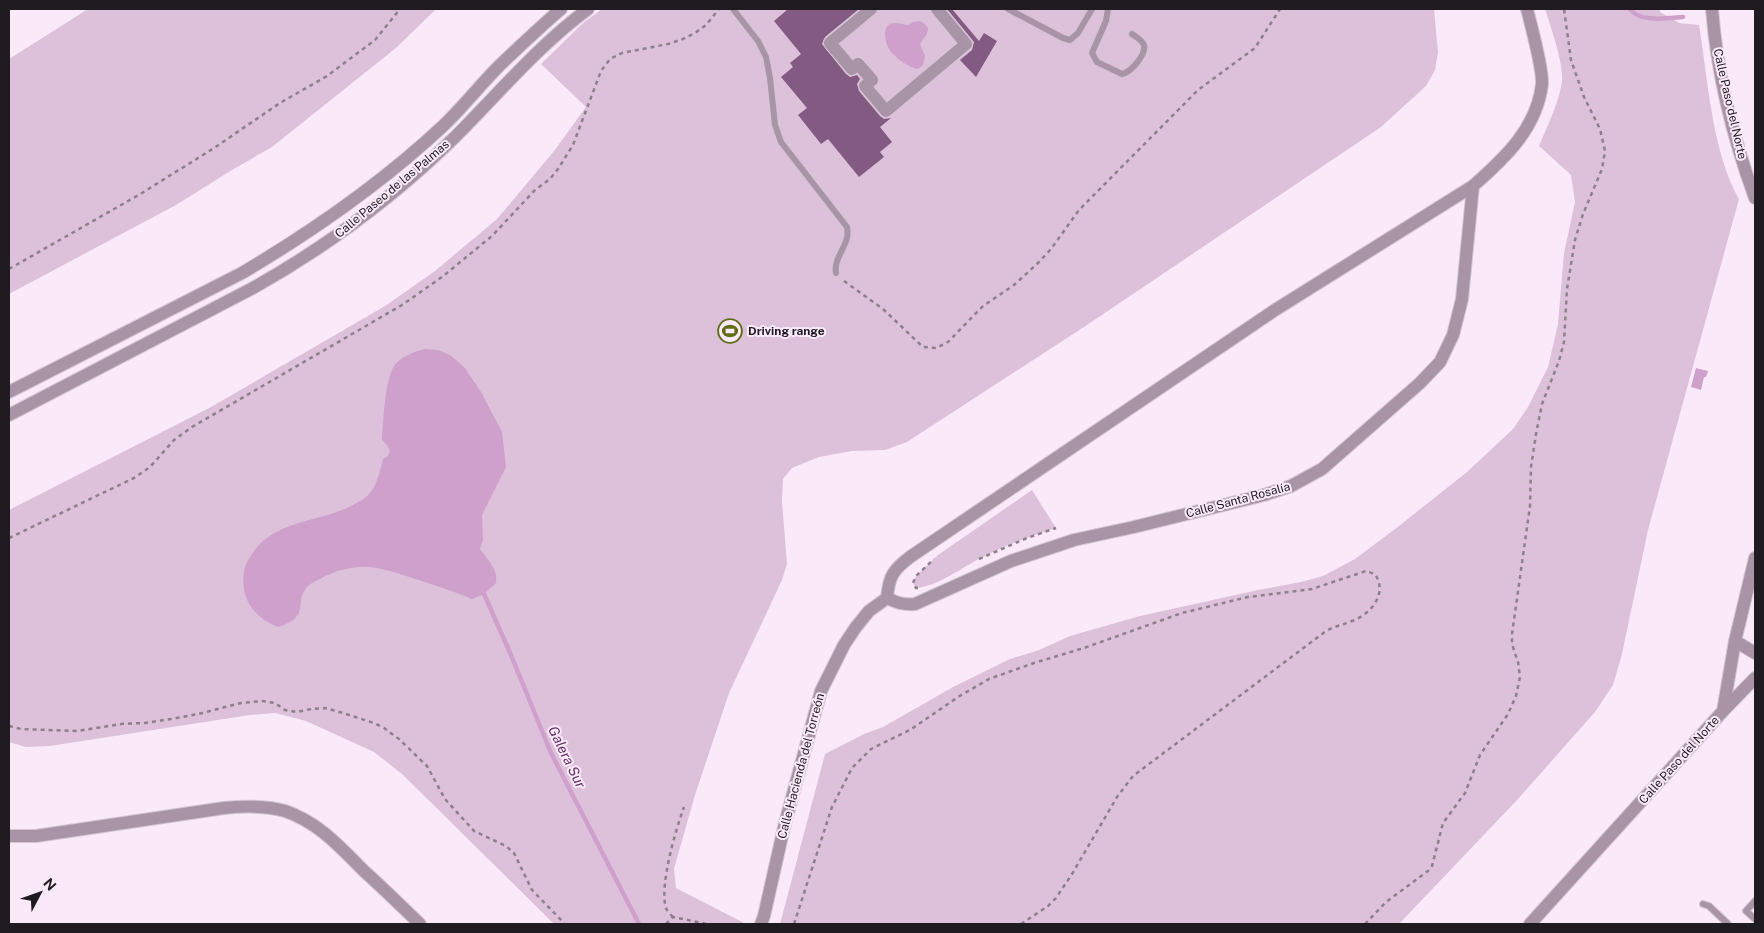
<svg xmlns="http://www.w3.org/2000/svg" width="1764" height="933" viewBox="0 0 1764 933" font-family="'Public Sans',sans-serif">
	<style>
		.green { fill: #ddc1db }
		.water { fill: #cea0cb }
		.lines { fill: none; stroke-linecap: round; stroke-linejoin: round }
		.stream { stroke: #cea0cb; stroke-width: 4.5 }
		.building { fill: #835a81 }
		.lane-casing { stroke: #d3c5d2; stroke-width: 8 }
		.street-casing { stroke: #d3c5d2; stroke-width: 14 }
		.path { stroke: #8c818b; stroke-width: 2.5; stroke-dasharray: 4 4; stroke-linecap: butt }
		.lane { stroke: #a894a6; stroke-width: 6 }
		.street { stroke: #a894a6; stroke-width: 12 }
		.labels { text-anchor: middle; stroke-width: 4; stroke-linejoin: round; paint-order: stroke }
		.street-label { font-size: 12px; fill: #201b20; stroke: #faeaf9 }
		.poi-label { font-size: 12px; font-weight: bold; fill: #201b20; stroke: #faeaf9; text-anchor: start }
		.water-label { font-size: 14px; font-style: italic; fill: #673065; stroke: #faeaf9 }
	</style>
	<rect width="100%" height="100%" fill="#faeaf9"/>
	<path class="green" d="M88,9H436L396,48L272,147L232,170L176,205L9,294V59Z
		M602,9H1434L1438,52L1435,70L1426,86L1381,127L1087,325L907,442L885,450L852,451L819,457L792,468L783,479L782,501L787,564L782,580L729,693L695,795L674,869L676,888L746,924H554L402,774L374,752L306,721L275,713L250,715L50,746L26,747L9,742V510L211,407L385,306L435,271L497,219L554,151L586,107L541,64L583,23Z
		M1545,9H1659L1660,12L1679,23L1699,25C1708,79 1712,152 1739,199L1648,530L1622,654L1613,685L1595,712L1518,799L1399,924H780L825,754L864,734L883,727L953,687L1010,659L1039,650L1070,636L1140,616L1258,590L1301,582L1323,576L1355,559L1399,526L1467,472L1513,429L1528,407L1548,367L1558,324L1564,253L1575,202L1571,175L1539,146C1547,127 1560,100 1562,80C1563,61 1551,28 1545,9Z
		M1032,490L1056,528C1031,536 1006,545 983,557C962,567 939,586 916,588L913,583L916,576L938,555Z"/>
	<path class="water" d="M919,21L924,23L928,28L927,34L920,44L925,56L923,65L918,69C910,68 897,59 892,53C886,47 881,29 890,24C896,21 903,25 909,25L913,22Z
		M425,349L438,350L450,355L465,368L481,392L502,432L506,467L482,515L483,540L480,549C488,560 498,568 496,583L484,594L472,599C450,590 428,583 406,576C394,572 381,568 369,567C353,566 334,571 320,579C316,581 311,583 307,587C293,603 312,616 278,627C261,620 248,609 244,590C242,576 244,565 252,554C275,519 319,523 353,505C358,502 365,499 369,494C377,486 380,470 383,459L388,456L390,451L387,445L382,440C383,422 385,380 394,366C401,356 414,352 425,349Z
		M1696,368L1708,371L1706,377H1704L1701,390L1691,387Z"/>
	<g class="lines">
		<path class="stream" d="M1630,9C1640,23 1668,18 1683,17
			M484,594L511,655L551,753L639,924"/>
	</g>
	<path class="building" d="M788,9H859L825,37L822,44L846,74L850,77L857,75L860,79L857,84L859,91L880,116L884,119L891,118L880,127L892,142L880,152L884,157L859,177L828,139L821,144L798,115L807,108L781,77L793,67L790,63L801,54L774,21Z
		M947,9H952L979,41L984,33L997,41L976,77L960,60L972,50L974,42Z"/>
	<g class="lines">
		<g class="lane-casing">
			<path id="lane" d="M733,9L758,41L766,57L770,78L775,125L781,142L847,227C851,245 833,256 836,273
				M1008,9L1063,38L1070,40L1078,33L1092,9
				M1108,9L1106,21L1092,53L1097,62L1122,74C1131,72 1146,55 1144,45C1142,40 1136,37 1132,34
				M1755,901L1746,911L1755,919
				M1703,904L1709,906L1728,924"/>
		</g>
		<g class="street-casing">
			<path id="street" d="M871,9L830,43L852,69L858,64L872,80L865,86L886,111L966,44L937,9
				M1712,9C1717,73 1733,138 1755,198
				M9,392L242,273C313,231 382,183 443,126C463,107 480,85 500,65C520,46 540,27 561,9
				M9,415L253,288C326,247 396,195 456,136C499,93 539,45 588,9
				M887,598C889,576 893,570 910,557L1275,310L1473,186C1505,158 1537,128 1542,84C1543,68 1531,26 1527,9
				M887,598C897,603 904,605 915,604L1011,561L1074,540L1134,527L1264,495L1291,486L1322,469L1420,383L1440,362L1453,335L1462,299L1473,186
				M1735,641L1755,653
				M1723,711L1735,641L1755,558
				M9,836H36L224,808C244,806 265,805 285,811C318,822 340,847 364,871C383,888 401,906 420,924
				M761,924L764,916L785,823L821,691L844,645L856,627L869,611L887,598
				M1530,924L1723,711L1755,678"/>
		</g>
		<path class="path" d="M9,269L142,193L214,148L280,103L327,76L375,40L400,9
			M844,281L883,309L923,347L936,348L948,342L983,306L1014,285L1038,263L1051,249L1079,210L1198,90L1255,48L1280,9
			M9,538L134,478L150,467L174,440L192,427L402,305L442,277L492,236L535,190L550,179L558,169L573,145L601,71L610,59L622,53L668,44L683,39L695,33L706,25L719,9
			M979,559L1027,538L1056,528
			M918,588H916L913,583L916,576L934,559
			M9,726L21,729L77,731L121,724L145,723L171,719L198,714L241,703L262,701L275,703L285,710L297,712L311,709L325,708L343,713L374,723L384,728L399,739L427,766L445,799L474,831L506,846L514,853L532,890L565,924
			M673,917C671,915 667,911 666,908C659,886 676,829 684,807
			M666,924L673,917L707,924
			M794,924L832,807L852,768L871,749L910,730L958,697L989,679L1034,663L1084,648L1182,613L1248,597L1312,589L1366,571L1375,574C1388,594 1371,614 1352,621C1343,625 1335,626 1326,631L1133,776L1117,797L1072,874L1056,898L1048,906L1021,924
			M1365,924L1386,902L1428,871L1432,866L1443,823L1465,793L1480,755L1508,714L1516,696L1520,677L1518,662L1512,644V634L1530,506L1531,467L1536,434L1542,404L1559,361L1564,342L1567,289L1575,240L1583,214L1602,169L1605,151L1600,129L1584,97L1571,60L1564,9"/>
		<use href="#lane" class="lane"/>
		<use href="#street" class="street"/>
	</g>
	<defs>
		<g id="stadium-ring" transform="scale(1.25)"><circle r="9.5" fill="#faeaf9" stroke="#606d17" stroke-width="1.5"/><path d="M0-5a6.5 5 0 1 0 0 10a6.5 5 0 1 0 0-10ZM-3.5-1.8h7v3.6h-7Z" fill="#606d17"/></g>
	</defs>
	<g fill-rule="evenodd">
		<use href="#stadium-ring" x="730" y="331"/>
	</g>
	<g class="labels">
		<g class="street-label">
			<text transform="translate(1730 104) rotate(77)" y="4">Calle Paso del Norte</text>
			<text transform="translate(392 189) rotate(-40)" y="4">Calle Paseo de las Palmas</text>
			<text transform="translate(1238 500) rotate(-15)" y="4">Calle Santa Rosalía</text>
			<text transform="translate(1679 760) rotate(-48)" y="4">Calle Paso del Norte</text>
			<text transform="translate(801 766) rotate(-75)" y="4">Calle Hacienda del Torreón</text>
		</g>
		<g class="poi-label">
			<text x="748" y="335">Driving range</text>
		</g>
		<g class="water-label">
			<text transform="translate(567 757) rotate(64)" y="5">Galera Sur</text>
		</g>
	</g>
	<rect width="1764" height="933" fill="none" stroke="#201b20" stroke-width="20"/>
	<g transform="translate(40 893) rotate(49)" stroke="#faeaf9" stroke-width="4" paint-order="stroke">
	<path d="M0-4L9 19L0 12L-9 19Z" fill="#201b20"/>
	<text y="-8" font-size="14" font-weight="bold" text-anchor="middle" fill="#201b20">N</text>
	</g>
</svg>
